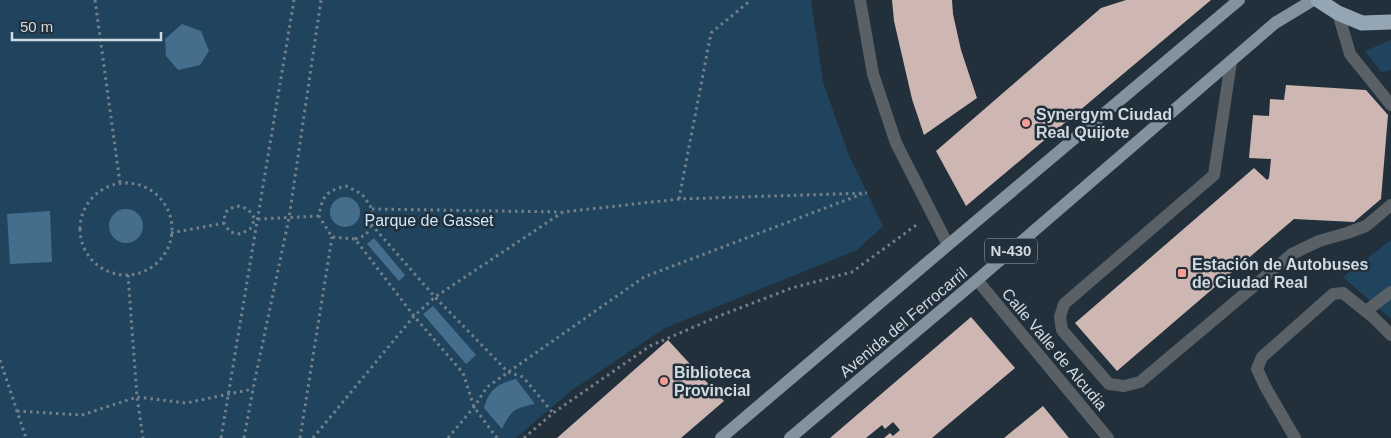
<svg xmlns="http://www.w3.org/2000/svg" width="1391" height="438" viewBox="0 0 1391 438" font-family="Helvetica,sans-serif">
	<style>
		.green { fill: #21445e }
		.water { fill: #456e8d }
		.building { fill: #ceb6b3 }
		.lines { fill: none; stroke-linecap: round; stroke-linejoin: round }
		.path { stroke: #748089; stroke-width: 3; stroke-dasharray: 2.5 4; stroke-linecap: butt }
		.minor { stroke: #596066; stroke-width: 12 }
		.major { stroke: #84929d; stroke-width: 12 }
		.highway { stroke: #94a5b3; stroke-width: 15 }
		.poi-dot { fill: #f59c94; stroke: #21303b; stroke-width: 2 }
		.labels { text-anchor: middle; stroke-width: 5; stroke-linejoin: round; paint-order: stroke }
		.shield { fill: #21303b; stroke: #9ca7af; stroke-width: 1 }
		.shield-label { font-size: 15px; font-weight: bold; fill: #d1dae1 }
		.poi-label { font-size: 16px; font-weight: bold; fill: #d1dae1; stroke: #21303b; text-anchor: start }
		.park-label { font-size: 16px; fill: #cce6fa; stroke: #21303b }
		.street-label { font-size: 16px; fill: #d1dae1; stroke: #21303b }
	</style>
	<rect width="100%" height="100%" fill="#21303b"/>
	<path class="green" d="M0,0H811L823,82L848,153L883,226L857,250L665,328L572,390L516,438H0Z
		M1391,40V70L1381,72L1365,51Z
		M1391,240V319L1343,277Z"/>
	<path class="water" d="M182,24L201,31L209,51L200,65L178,70L166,56L165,39Z
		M330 212a15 15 0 1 1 30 0a15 15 0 1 1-30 0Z
		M109 226a17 17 0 1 1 34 0a17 17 0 1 1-34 0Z
		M50,211L52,262L10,264L7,214Z
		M374,238L405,275L399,281L367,244Z
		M433,306L476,355L466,364L423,314Z
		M516,379L535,404C515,408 511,410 502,429L484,408C489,389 498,384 516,379Z"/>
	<path class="building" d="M892,0H952L953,14L961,50L977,98L924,135L912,99L894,21Z
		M1126,0H1211L966,206L936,151L1101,8Z
		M1286,85L1366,90L1388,115L1381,199L1354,222L1294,219L1117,371L1075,323L1254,168L1267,180L1269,178L1271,159L1249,158L1253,115L1269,116L1270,99L1284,100Z
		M971,317L1015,368L932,438H884L890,433L893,436L900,430L893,422L885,429L882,425L866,438H830Z
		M668,340L724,401L681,438H557Z
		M1043,406L1069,438H1004Z"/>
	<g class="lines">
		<path class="path" d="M95,0L120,183
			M80 229a46 46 0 1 1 92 0a46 46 0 1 1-92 0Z
			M679,199L711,33L751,0
			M237,206C247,207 250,211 255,219L250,229L240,234L230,232L224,223L225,213L229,209Z
			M372,209L561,212
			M258,219L319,216
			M171,233L224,223
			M355,239L366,235L371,224
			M128,275L137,397L143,438
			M0,360L26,438
			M17,411L82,415L137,397L186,403L253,389
			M221,438L294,0
			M244,438L253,389L289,218L321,0
			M300,438L332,237
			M313,438L414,316L435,297L563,212L679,199L867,193
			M448,438L474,407L487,387L644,277L862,194
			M497,438L474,407L463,373L414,316L355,239L332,237L319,216C322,196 326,191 346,186L362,194L367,201L372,209L371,224L435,297L508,372L523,377L553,413
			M524,438L553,413L650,346L719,316L792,288L852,272L919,223"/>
		<path class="minor" d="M860,0L873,74L896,143L948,245
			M1338,13L1350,54L1391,105
			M1231,62L1214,175L1064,304L1060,317L1062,330L1109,384L1124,386L1140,382L1292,254L1319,241L1347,233L1366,226L1391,205
			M977,280L1108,438
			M1366,311L1391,292
			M1295,438L1266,388L1257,369L1262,357L1333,294L1343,293L1373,317L1391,335"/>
		<path class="major" d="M721,438L948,245L1239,0
			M790,438L977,280L1275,23L1313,0"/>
		<path class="highway" d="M1318,0L1338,13L1362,23L1391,22"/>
	</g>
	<g class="poi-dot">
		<circle cx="1026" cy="123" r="5"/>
		<rect x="1177" y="268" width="10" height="10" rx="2.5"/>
		<circle cx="664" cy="381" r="5"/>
	</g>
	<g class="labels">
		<rect class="shield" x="985" y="238.5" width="52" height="25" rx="4"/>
		<g class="shield-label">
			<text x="1011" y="256">N-430</text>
		</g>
		<g class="poi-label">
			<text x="1036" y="120">Synergym Ciudad<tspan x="1036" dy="18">Real Quijote</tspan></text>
			<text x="1192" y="270">Estación de Autobuses<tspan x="1192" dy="18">de Ciudad Real</tspan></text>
			<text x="674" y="378">Biblioteca<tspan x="674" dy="18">Provincial</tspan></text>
		</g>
		<g class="park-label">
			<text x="429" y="226">Parque de Gasset</text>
		</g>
		<g class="street-label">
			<text transform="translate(903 322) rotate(-40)" y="6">Avenida del Ferrocarril</text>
			<text transform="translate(1055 349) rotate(50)" y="6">Calle Valle de Alcudia</text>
		</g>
	</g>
	<path d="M12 32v8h149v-8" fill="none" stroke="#d1dae1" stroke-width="2.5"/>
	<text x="20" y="32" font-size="15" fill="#d1dae1" stroke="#21303b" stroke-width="4" paint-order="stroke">50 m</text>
</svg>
